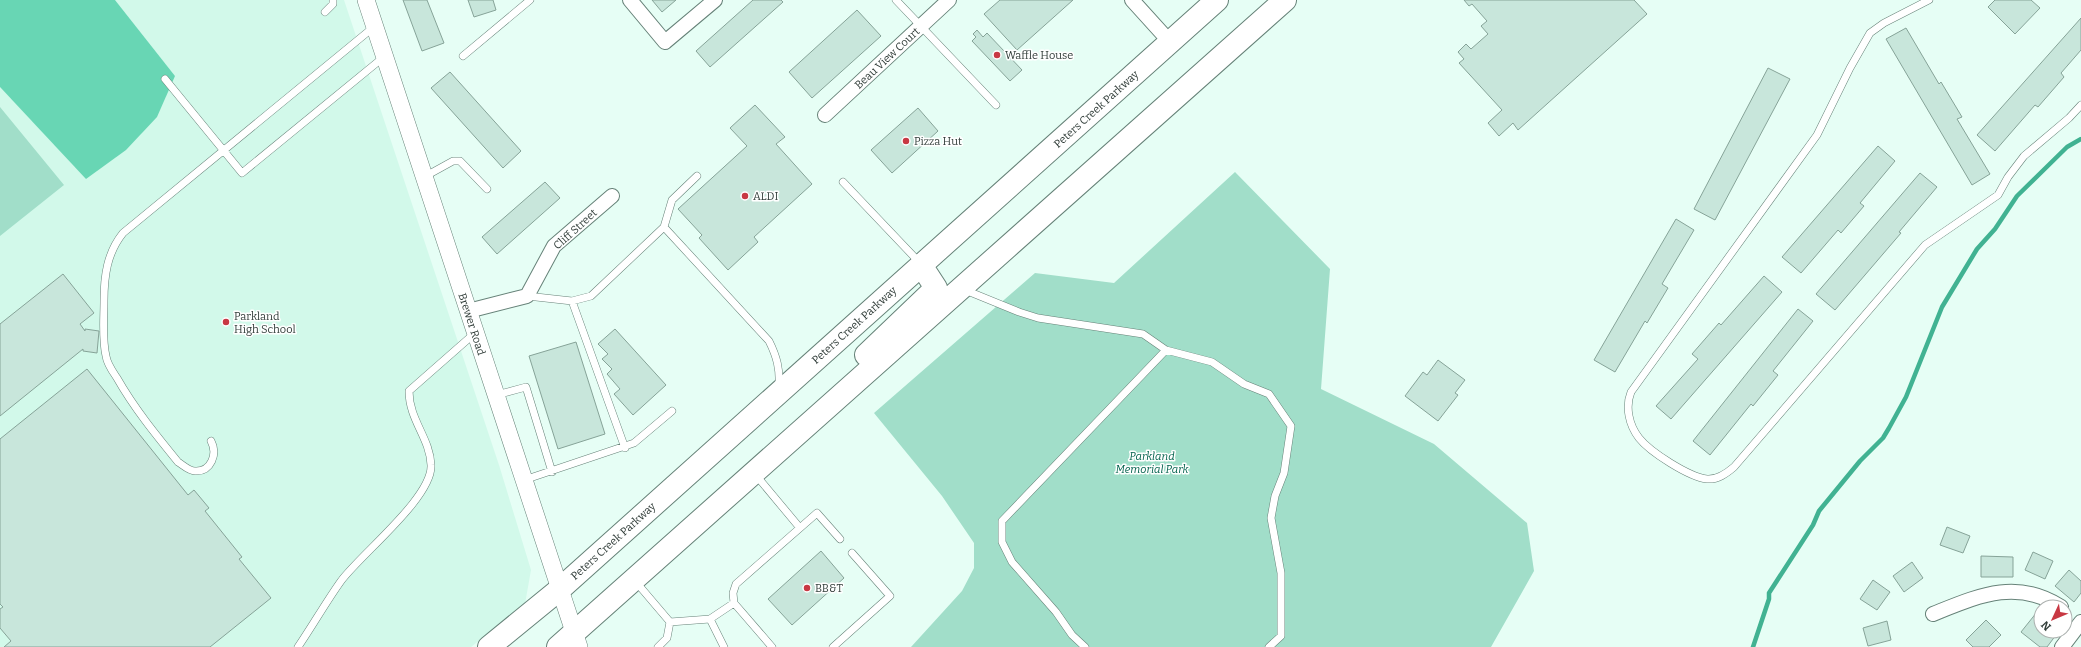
<svg xmlns="http://www.w3.org/2000/svg" width="2081" height="647" viewBox="0 0 2081 647" font-family="Bitter,serif">
	<style>
		.built { fill: #d2f9ea }
		.green { fill: #a1dec9 }
		.forest { fill: #68d6b4 }
		.lines { fill: none; stroke-linecap: round; stroke-linejoin: round }
		.stream { stroke: #41b292; stroke-width: 4.5 }
		.building { fill: #c8e6db; stroke: #86a398 }
		.service-casing { stroke: #668278; stroke-width: 8 }
		.minor-casing { stroke: #668278; stroke-width: 16 }
		.tertiary-casing { stroke: #668278; stroke-width: 18 }
		.primary-casing { stroke: #668278; stroke-width: 24 }
		.service { stroke: #fff; stroke-width: 7 }
		.minor { stroke: #fff; stroke-width: 14 }
		.tertiary { stroke: #fff; stroke-width: 17 }
		.primary { stroke: #fff; stroke-width: 22 }
		.poi-dot { fill: #c83843; stroke: #fff; stroke-width: 1.5 }
		.labels { text-anchor: middle; stroke-width: 3; stroke-linejoin: round; paint-order: stroke }
		.poi-label { font-size: 11px; fill: #323e3a; stroke: #fff; text-anchor: start }
		.street-label { font-size: 11px; fill: #323e3a; stroke: #fff }
		.park-label { font-size: 11px; font-style: italic; fill: #03624d; stroke: #fff }
	</style>
	<rect width="100%" height="100%" fill="#e6fef5"/>
	<path class="built" d="M115,0H344L499,465L531,570L525,604L471,647H0V87L86,178L175,76Z"/>
	<path class="green" d="M0,107L64,185L0,236Z
		M1235,172L1330,269L1321,389L1434,444L1527,523L1534,571L1491,647H911L962,591L974,568V543L942,496L874,413L1035,273L1114,283Z"/>
	<path class="forest" d="M0,0H115L175,76L157,117L126,150L86,179L0,87Z"/>
	<g class="lines">
		<path class="stream" d="M1753,647L1769,599V593L1813,525L1819,511L1860,461L1883,438L1889,428L1906,397L1942,307L1977,249L1995,229L2017,196L2067,147L2081,139"/>
	</g>
	<path class="building" d="M403,0H427L444,43L422,51Z
		M468,0H493L496,10L474,17Z
		M652,0H676L662,12Z
		M753,0H781L783,2L710,67L696,51Z
		M1000,0H1073L1017,50L984,14Z
		M1464,0H1634L1647,14L1518,130L1513,123L1499,136L1488,123L1502,110L1459,63L1464,59L1458,52L1466,44L1471,49L1488,34L1481,26L1487,21L1472,4L1469,6Z
		M1995,0H2031L2040,8L2015,34L1988,7Z
		M857,10L881,36L812,98L789,72Z
		M2081,18V50L2061,73L2064,77L2038,107L2035,105L1995,151L1977,135Z
		M1906,28L1939,84L1941,82L1962,117L1957,119L1990,174L1972,185L1886,39Z
		M977,30L983,37L987,33L1022,70L1010,81L972,41L976,37L973,34Z
		M1768,68L1790,79L1715,220L1694,209Z
		M450,72L521,151L503,168L431,88Z
		M755,105L785,137L776,144L812,184L754,237L758,242L728,270L699,238L702,235L678,209L747,146L730,128Z
		M918,108L938,131L892,173L871,150Z
		M1878,146L1895,161L1860,203L1864,206L1841,233L1838,230L1801,273L1782,257Z
		M1920,173L1937,187L1899,232L1901,233L1835,310L1816,294Z
		M545,182L560,198L497,254L482,237Z
		M1676,219L1694,230L1662,284L1668,288L1647,323L1645,321L1615,372L1594,360Z
		M63,274L94,313L80,324L85,331V329L99,331L97,353L83,351V349L0,416V324Z
		M1764,276L1782,292L1671,419L1656,406L1698,359L1692,354L1719,323L1721,325Z
		M1798,309L1813,321L1773,371L1778,375L1753,406L1751,404L1710,455L1693,441Z
		M615,329L666,385L633,415L614,394L620,389L607,374L612,369L602,359L608,354L598,344Z
		M576,342L605,434L558,449L529,356Z
		M1438,360L1465,380L1455,393L1458,395L1438,421L1405,396L1423,372L1427,375Z
		M87,369L188,495L194,490L209,508L205,511L242,557L239,559L271,598L210,647H4L11,641L0,628V609L3,607L0,604V439Z
		M1947,527L1970,536L1963,553L1940,545Z
		M821,551L844,578L792,625L768,599Z
		M2033,552L2053,561L2045,579L2025,570Z
		M1981,556L2013,557V577H1981Z
		M1912,562L1923,578L1904,592L1893,576Z
		M2069,570L2081,581V593L2074,602L2055,586Z
		M1873,580L1890,592L1877,610L1860,599Z
		M2037,612L2041,615V631H2059L2047,647H2040L2021,632Z
		M1986,620L2001,635L1989,647H1973L1966,640Z
		M1887,621L1891,640L1868,646L1863,628Z"/>
	<g class="lines">
		<g class="service-casing">
			<path id="service" d="M896,0L996,105
				M1929,0L1884,23L1870,33L1850,68L1817,135L1631,392C1625,407 1629,425 1639,438C1650,452 1689,477 1707,479C1718,480 1727,473 1734,467L1925,245L1998,195L2008,177L2024,156L2069,118L2081,105
				M325,12L333,4V0
				M463,56L530,0
				M165,79L242,173L385,56
				M697,176L672,200L664,227L769,341C777,357 780,369 779,387
				M424,177L453,161H460L487,189
				M843,182L920,263
				M965,290L1019,312L1038,318L1143,334L1166,350
				M527,296L572,301L591,296L664,227
				M572,301L625,448
				M496,395L526,387L552,472
				M211,441C218,454 211,472 195,471C189,471 183,465 178,462C156,435 134,408 117,378C113,372 107,364 106,356C102,339 104,319 104,301C104,276 107,253 123,233L375,26
				M755,474L800,528
				M524,480L634,443L672,411
				M636,582L670,622L710,619L724,647
				M710,619L734,603
				M298,647C313,625 326,602 341,581C361,554 433,497 431,465C430,438 409,420 409,391L475,333
				M658,647L667,638L670,622
				M772,647L734,603L733,593L736,584L817,513L840,539
				M833,647L890,596L852,553
				M1085,647L1072,635L1056,612L1012,562L1002,542V521L1166,350L1212,362L1244,384L1269,394L1291,426L1284,473L1275,496L1271,518L1281,573V636L1269,647"/>
		</g>
		<g class="minor-casing">
			<path id="minor" d="M630,0L665,42L715,0
				M1132,0L1170,42
				M825,115L949,0
				M468,311L527,296L554,246L612,196
				M1933,614C1978,596 2016,578 2061,607
				M2062,647L2081,622"/>
		</g>
		<g class="tertiary-casing">
			<path id="tertiary" d="M366,0L579,647"/>
		</g>
		<g class="primary-casing">
			<path id="primary" d="M866,355L936,288L921,265
				M489,647L560,589L1217,0
				M558,647L1285,0"/>
		</g>
		<use href="#service" class="service"/>
		<use href="#minor" class="minor"/>
		<use href="#tertiary" class="tertiary"/>
		<use href="#primary" class="primary"/>
	</g>
	<g class="poi-dot">
		<circle cx="997" cy="55" r="4"/>
		<circle cx="906" cy="141" r="4"/>
		<circle cx="745" cy="196" r="4"/>
		<circle cx="226" cy="322" r="4"/>
		<circle cx="807" cy="588" r="4"/>
	</g>
	<g class="labels">
		<g class="poi-label">
			<text x="1005" y="59">Waffle House</text>
			<text x="914" y="145">Pizza Hut</text>
			<text x="753" y="200">ALDI</text>
			<text x="234" y="320">Parkland<tspan x="234" dy="13">High School</tspan></text>
			<text x="815" y="592">BB&amp;T</text>
		</g>
		<g class="street-label">
			<text transform="translate(887 58) rotate(-43)" y="4">Beau View Court</text>
			<text transform="translate(1096 109) rotate(-42)" y="4">Peters Creek Parkway</text>
			<text transform="translate(575 229) rotate(-42)" y="4">Cliff Street</text>
			<text transform="translate(472 324) rotate(72)" y="4">Brewer Road</text>
			<text transform="translate(854 325) rotate(-42)" y="4">Peters Creek Parkway</text>
			<text transform="translate(613 541) rotate(-42)" y="4">Peters Creek Parkway</text>
		</g>
		<g class="park-label">
			<text x="1152" y="460">Parkland<tspan x="1152" dy="13">Memorial Park</tspan></text>
		</g>
	</g>
	<g transform="translate(2053 619) rotate(226)"><circle r="19" fill="#ffffff" stroke="#adb2b0"/>
	<path d="M0-3L7 15L0 10L-7 15Z" fill="#c83843"/>
	<text y="-6" font-size="11" font-weight="bold" text-anchor="middle" fill="#323e3a">N</text>
	</g>
</svg>
